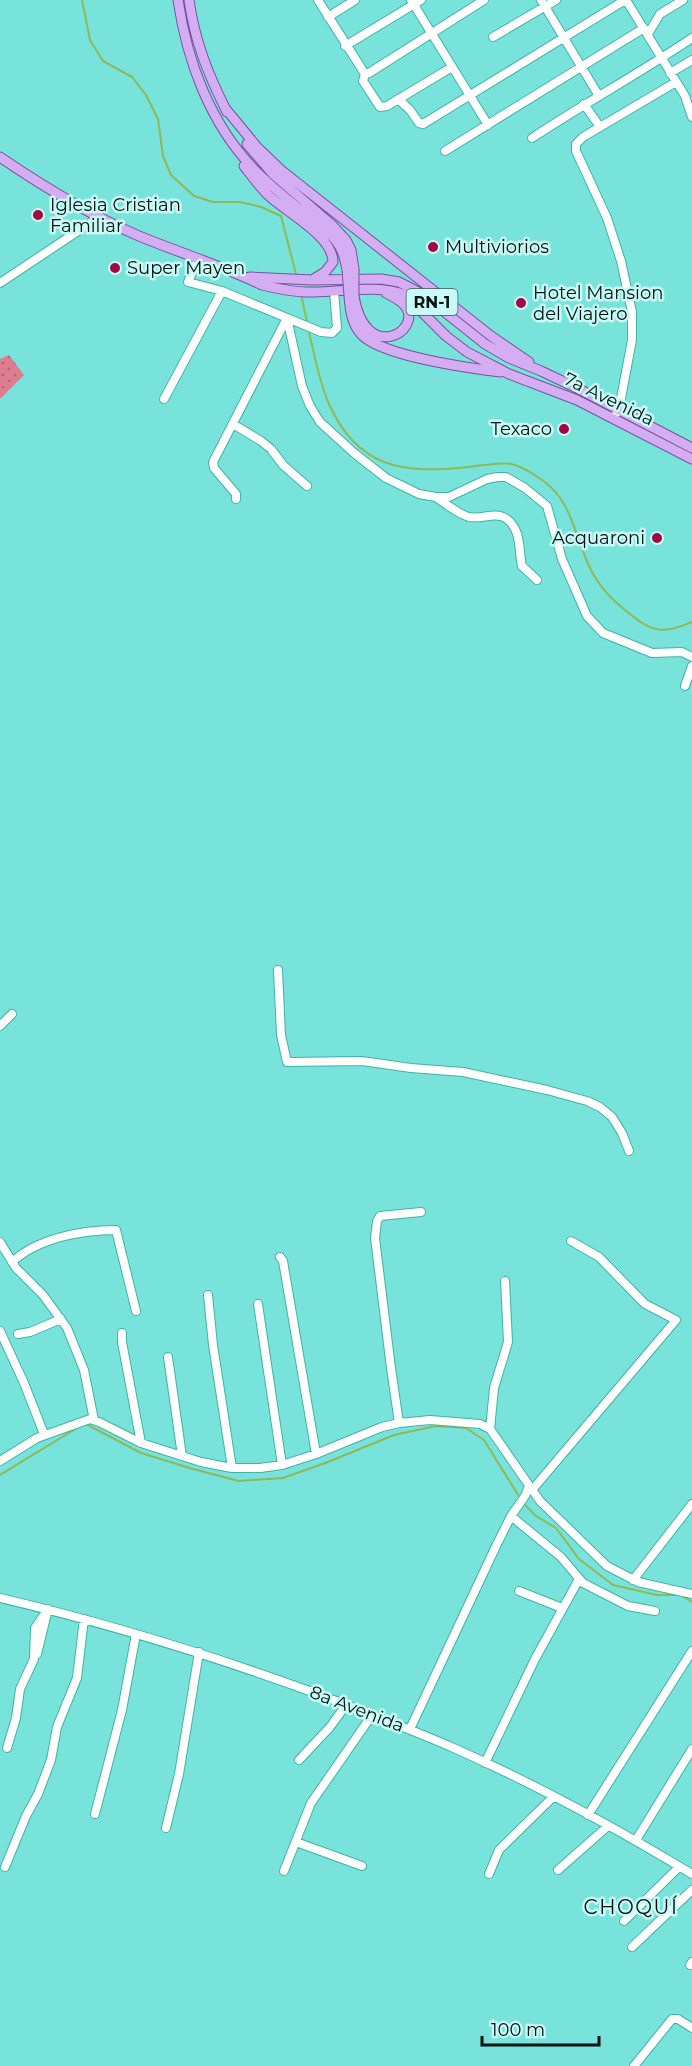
<svg xmlns="http://www.w3.org/2000/svg" width="692" height="2066" viewBox="0 0 692 2066" font-family="Montserrat,sans-serif">
	<style>
		.grass { fill: url(#grass-dots) }
		.lines { fill: none; stroke-linecap: round; stroke-linejoin: round }
		.stream { stroke: #8fb858; stroke-width: 2 }
		.minor-casing { stroke: #41b1a9; stroke-width: 10 }
		.major-casing { stroke: #77539e; stroke-width: 11 }
		.minor { stroke: #fff; stroke-width: 8 }
		.major { stroke: #d4adf2; stroke-width: 9 }
		.major-bridge-casing { stroke: #77539e; stroke-width: 11; stroke-linecap: butt }
		.major-bridge { stroke: #d4adf2; stroke-width: 9 }
		.poi-dot { fill: #a20743; stroke: #c9faf5; stroke-width: 2 }
		.labels { text-anchor: middle; stroke-width: 5; stroke-linejoin: round; paint-order: stroke }
		.shield { fill: #c9faf5; stroke: #3c5856; stroke-width: 1.5 }
		.shield-label { font-size: 16px; font-weight: bold; fill: #001312 }
		.poi-label { font-size: 18px; fill: #001312; stroke: #c9faf5; text-anchor: start }
		.street-label { font-size: 18px; fill: #001312; stroke: #c9faf5 }
		.neighbourhood-label { font-size: 20px; letter-spacing: 1.5px; fill: #001312; stroke: #c9faf5 }
	</style>
	<defs>
		<pattern id="grass-dots" width="8" height="8" patternUnits="userSpaceOnUse" patternTransform="scale(1.5)"><rect width="8" height="8" fill="#de7d8f"/><path d="M2 2h.1M6 6h.1" fill="none" stroke="#b26573" stroke-width="1.8" stroke-linecap="round"/></pattern>
	</defs>
	<rect width="100%" height="100%" fill="#78e3da"/>
	<path class="grass" d="M9,355L24,375L0,399V359Z"/>
	<g class="lines">
		<path class="stream" d="M82,0L90,40L103,61L132,77L146,95L158,119L163,156L171,175L194,196L213,202H240L261,207L281,216L297,278
			M301,295L307,321
			M309,333C315,356 319,382 329,404C358,469 404,474 469,467C504,463 510,457 542,480C573,501 575,539 591,570C600,588 614,602 630,614C652,633 665,634 692,622
			M84,1423L141,1453L193,1469L239,1481L283,1478L328,1462L394,1435L436,1426L466,1428L484,1440L520,1498
			M0,1475L77,1428
			M523,1503L536,1516L556,1528L579,1559L613,1585L657,1595H681L692,1602"/>
		<g class="minor-casing">
			<path id="minor" d="M318,0L365,74L363,81L380,107L387,106L452,67
				M411,0L488,125
				M541,0L599,96
				M626,0L685,96L692,117
				M328,17L355,0
				M648,34L660,14L683,0
				M493,37L556,0
				M345,46L421,0
				M670,73L692,60
				M365,74L369,73L484,0
				M398,99L410,110L419,123L423,124L625,0
				M584,104L600,127
				M532,138C585,103 640,73 692,38
				M445,151L644,28
				M198,259L188,282L222,291L321,332L332,333L337,328L334,291
				M0,283L99,217
				M287,318L302,386L310,406L320,422L354,453L386,478L419,494L436,497H449L487,479L497,477H506L525,488L547,506L562,559L587,616L603,633L652,653L682,652L692,657
				M164,399L222,291
				M616,414L619,409L632,340V312L621,261L607,218L576,151V144L583,137L676,82
				M233,424L261,441L271,449L283,465L307,486
				M437,498C446,504 458,514 469,517C486,520 503,506 515,529C521,540 519,554 522,566L537,580
				M236,499V494L214,468L213,462L287,318
				M685,686L692,666
				M278,970L281,1035L287,1062L362,1061L411,1068L463,1072L547,1090L587,1101L600,1107L612,1117L622,1133L629,1151
				M0,1026L12,1014
				M0,1242L16,1268L43,1295L67,1328L84,1370L94,1420
				M280,1257L283,1261L316,1454
				M12,1262C38,1238 82,1230 116,1230L136,1311
				M208,1295L213,1345L232,1468
				M258,1304L282,1465
				M0,1331L24,1383L44,1434
				M122,1333V1342L141,1443
				M18,1334L30,1332L61,1319
				M168,1357L182,1456
				M399,1423L391,1368L375,1238L377,1221L380,1216L421,1212
				M490,1429L494,1388L508,1342L505,1281
				M0,1461L37,1438L90,1419L99,1422L141,1443L201,1462L232,1468H260L282,1465L316,1454L382,1427L399,1423L430,1420L480,1424L490,1429L540,1501L607,1566L638,1582L692,1594
				M532,1490L676,1320L645,1304L599,1257L571,1241
				M511,1516L561,1557L583,1583L628,1606L655,1611
				M633,1580L692,1504
				M519,1591L562,1608
				M0,1598C103,1622 204,1653 304,1689C355,1708 406,1727 456,1749C537,1785 616,1828 692,1874
				M37,1654L47,1613
				M410,1729L497,1544L511,1516L525,1496L529,1486
				M7,1748L16,1718L20,1689L34,1659L35,1628L48,1609
				M299,1760L330,1727L346,1705
				M485,1763L535,1659L579,1579
				M95,1814L122,1710L136,1634
				M588,1815L692,1651
				M166,1828L179,1774L199,1652
				M636,1840L692,1749
				M296,1842L362,1866
				M5,1867L26,1816L38,1794L51,1760L57,1727L77,1678L84,1619
				M558,1870L608,1826
				M284,1871L311,1803L372,1715
				M489,1874L499,1850L553,1797
				M624,1921L679,1867
				M632,1947L692,1890
				M690,1965L692,1962
				M634,2066L672,2019H678L692,2028"/>
		</g>
		<g class="major-casing">
			<path id="major" d="M178,0C187,61 210,123 253,168C271,187 292,203 312,219C320,226 329,232 336,241C343,249 345,260 347,270
				M189,0C195,42 208,74 227,112
				M225,108L257,147L281,170L491,336L529,362
				M247,144L273,174L333,226L346,240L351,250L354,269
				M0,157C44,187 90,215 139,236C180,253 223,266 262,285C279,289 297,293 314,292C343,292 377,284 405,295L446,336L467,352L509,374L577,400L692,459
				M244,166C252,176 259,186 268,195C286,212 333,236 333,262L325,272L314,279
				M250,277L312,280L381,279L399,282L422,294L485,344L509,358L541,371L579,389L692,448
				M349,296C350,310 352,325 362,335C383,356 469,368 501,372
				M354,296C365,364 422,332 406,307C401,300 393,297 386,293"/>
		</g>
		<use href="#minor" class="minor"/>
		<use href="#major" class="major"/>
		<g class="major-bridge-casing">
			<path id="major-bridge" d="M347,270L349,295
				M354,296V269"/>
		</g>
		<use href="#major-bridge" class="major-bridge"/>
	</g>
	<g class="poi-dot">
		<circle cx="38" cy="215" r="6"/>
		<circle cx="433" cy="247" r="6"/>
		<circle cx="115" cy="268" r="6"/>
		<circle cx="521" cy="303" r="6"/>
		<circle cx="564" cy="429" r="6"/>
		<circle cx="657" cy="538" r="6"/>
	</g>
	<g class="labels">
		<rect class="shield" x="406.5" y="289" width="51" height="26" rx="4.5"/>
		<g class="shield-label">
			<text x="432" y="308">RN-1</text>
		</g>
		<g class="poi-label">
			<text x="50" y="211">Iglesia Cristian<tspan x="50" dy="21">Familiar</tspan></text>
			<text x="445" y="253">Multiviorios</text>
			<text x="127" y="274">Super Mayen</text>
			<text x="533" y="299">Hotel Mansion<tspan x="533" dy="21">del Viajero</tspan></text>
			<text x="552" y="435" text-anchor="end">Texaco</text>
			<text x="645" y="544" text-anchor="end">Acquaroni</text>
		</g>
		<g class="street-label">
			<text transform="translate(609 399) rotate(26)" y="6">7a Avenida</text>
			<text transform="translate(357 1709) rotate(21)" y="6">8a Avenida</text>
		</g>
		<g class="neighbourhood-label">
			<text x="631" y="1914">CHOQUÍ</text>
		</g>
	</g>
	<path d="M482 2036v9h117v-9" fill="none" stroke="#001312" stroke-width="3"/>
	<text x="491" y="2036" font-size="18" fill="#001312" stroke="#c9faf5" stroke-width="4.5" paint-order="stroke">100 m</text>
</svg>
